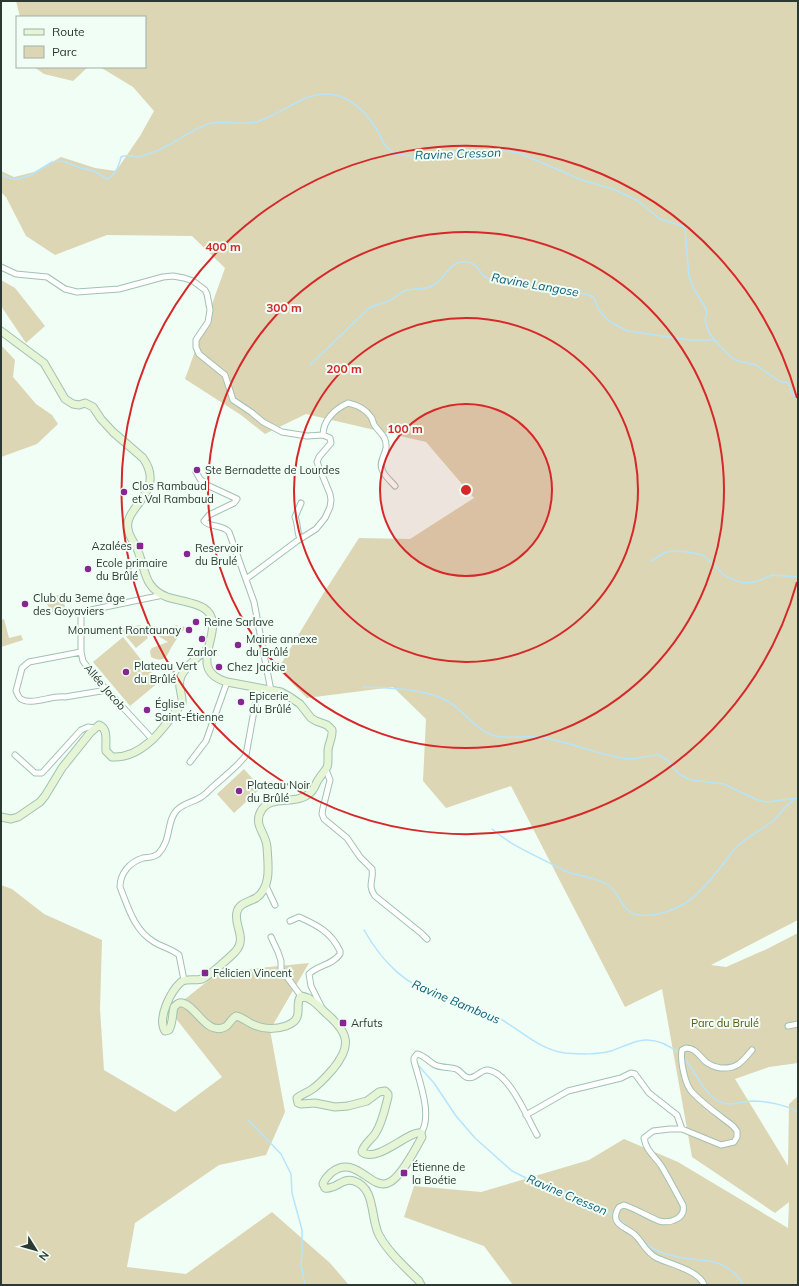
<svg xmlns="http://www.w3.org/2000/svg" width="799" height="1286" viewBox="0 0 799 1286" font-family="Mulish,sans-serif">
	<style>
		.green { fill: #dcd6b4 }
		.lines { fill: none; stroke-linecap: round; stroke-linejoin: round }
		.stream { stroke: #b6e5fb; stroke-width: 1.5 }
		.street-casing { stroke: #a0c2b1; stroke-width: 7 }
		.secondary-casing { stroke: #a0c2b1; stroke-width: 9 }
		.street { stroke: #fff; stroke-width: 5 }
		.secondary { stroke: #e5f5d6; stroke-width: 7 }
		.ring { fill: none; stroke: #d62828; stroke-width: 2 }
		.poi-dot { fill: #862691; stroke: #f0fef6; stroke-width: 1.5 }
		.labels { text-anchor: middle; stroke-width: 4; stroke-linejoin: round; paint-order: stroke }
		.poi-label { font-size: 11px; fill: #2b3932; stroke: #f0fef6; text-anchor: start }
		.street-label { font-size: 11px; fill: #2b3932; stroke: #f0fef6 }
		.park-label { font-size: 11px; fill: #5f5415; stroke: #f0fef6 }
		.water-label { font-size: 12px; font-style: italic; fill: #0f5d78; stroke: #f0fef6 }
		.centre { fill: #d62828; stroke: #f0fef6; stroke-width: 2 }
		.ring-label { font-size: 12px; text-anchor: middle; font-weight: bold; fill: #d62828; stroke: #f0fef6; stroke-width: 4; stroke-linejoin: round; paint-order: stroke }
	</style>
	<rect width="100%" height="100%" fill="#f0fef6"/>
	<path class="green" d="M16,1H798V920L711,965L726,967L767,949L798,933V1063L769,1067L735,1079L788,1166L789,1104L798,1096V1285H513L484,1246L404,1217L414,1186L481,1192L589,1160L624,1139L678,1162L788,1228L789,1202L775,1213L692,1157L662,989L625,1007L511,786L446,808L423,781L426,719L393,687L307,698L278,669L323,594L359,538L410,539L474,498L426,442L306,414L265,434L241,415L185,379L225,268L192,236L107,235L55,255L26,236L6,197L1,192V171L14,177L34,172L61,157L95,168L116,171L140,136L154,111L133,87L100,67H145V17H20Z
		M34,67H88L73,81L44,74Z
		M1,280L15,288L45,326L26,343L3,309L1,304Z
		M1,345L15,360L13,377L36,404L52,415L58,424L37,444L1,457Z
		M62,594L66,611L52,612L48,606L45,598Z
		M4,619L9,638L21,635L23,640L1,647V620Z
		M140,625L148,638L136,648L120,629Z
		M177,625L179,628L183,626L185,628C181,633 177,638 174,643C167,653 167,665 151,657L150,651L152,648L168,642L158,636Z
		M123,637L159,682L130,706L93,662Z
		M244,769L261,788L234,813L217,794Z
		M1,885L12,889L44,914L102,940L100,1009L104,1070L175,1112L222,1077L170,1011L219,972L309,963L270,1030L285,1112L266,1155L219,1165L135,1223L127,1267L186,1274L272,1212L330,1263L349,1285H1Z"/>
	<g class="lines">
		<path class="stream" d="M1,175L13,179H18L31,175L52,162L63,161L81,168L94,171L107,179C116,175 119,166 121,157C128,154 133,157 139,157C142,156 145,155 148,154C170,148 186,132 208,124C223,119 240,126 256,122C286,114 310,83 344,98C359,105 370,118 378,132C381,137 383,143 387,148C393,154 401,155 410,156L463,151L496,150L519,153L582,180L613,189L638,201L660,219L683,226L685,230L689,276L693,287L706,309L707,313L705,320L709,333L718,344L732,358L738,361L756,365L779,381L788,383L791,392L798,399
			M310,365L369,308C375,305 380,304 386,302C394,300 399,292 407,290C416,288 426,290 434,285C444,280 448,264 461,262C482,260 477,277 490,279C494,280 498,280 502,281C509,282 516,285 523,286C545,289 567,290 589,295L594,298L599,310L607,319L614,324L628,331L690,340H714
			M651,561L666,552L677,551L688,552L703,555L722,573L727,577L740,582L746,583L755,582L772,575L798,577
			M363,687C389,688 426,688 449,702C465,712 474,728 492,735C507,740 522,735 537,737C569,740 597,756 629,759C639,759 649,755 659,755L666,759L680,775L691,780L724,784L755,799L766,802L798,798
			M492,829C514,848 540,857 565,871C580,877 595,876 608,885C620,893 621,909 634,914C642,917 651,915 658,914C688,908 702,890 720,868C726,861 730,853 737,847C748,836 762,830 774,820C781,814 785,805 793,801
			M364,930C384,965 406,985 445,999C450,1001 456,1001 462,1003C475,1006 488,1012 499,1018C520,1030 540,1050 565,1053C580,1054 596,1055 611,1051C620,1048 629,1043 639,1041C655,1037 669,1045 680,1054
			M683,1057C694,1069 700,1086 712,1097C727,1109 737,1102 753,1101C767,1101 786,1105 798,1112
			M417,1064L434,1083L456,1116L475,1138L512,1171L534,1182L568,1193L578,1199L603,1208L614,1216
			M248,1120L281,1154L291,1174L292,1193L302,1230V1253L301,1265L305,1285
			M618,1218L631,1230
			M644,1242C653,1250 666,1255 678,1257C695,1261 714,1258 729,1269C735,1273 740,1279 744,1285"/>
		<g class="street-casing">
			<path id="street" d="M1,267L16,274L47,277L65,289L77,292L119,289L163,277L173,276L184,278L193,281L205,290L207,294L210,310L208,322L196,340V347L199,354L225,375L233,400L251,412L263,422L282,432L307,436L323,435L330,438L331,443L319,457L317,462L330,494L331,500L330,507L325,518L316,529L297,541L246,579
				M323,435C323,420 335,409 348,403C357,405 366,409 371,417C373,420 373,424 375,426C381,434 387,437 386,448C385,455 379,462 382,469C383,475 391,481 395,486
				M196,472L200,479L207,485L237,499L234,503L209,515L204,521C210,528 222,524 229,532L254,602L271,691
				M300,539C297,532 298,524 295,517L301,503
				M81,652L29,662L22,668L16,691C17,693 19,698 21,699C31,706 52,695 65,697L107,690
				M153,740L94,676L83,661L81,652V612L163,595
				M15,755L35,773H42L81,730L88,727L95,728
				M190,762L206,741L227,682
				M326,770L330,780L323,808L322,814L324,819L347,838L360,857L372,869C374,880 367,885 375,896L421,933L427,939
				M266,886L275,905
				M290,921L299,917C317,925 331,932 340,951V954C333,965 318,965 309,974L311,986L321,1006
				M271,937L278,952L281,961V969L301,996
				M184,980L179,955C172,949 162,947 154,942C134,930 128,907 120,887C120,873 130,862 143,858C149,857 153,858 158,854C172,840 166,821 177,810C185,802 196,802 204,795C208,792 211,788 215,785C226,775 238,766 246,755L258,689
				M788,1026L798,1024
				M526,1115L568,1091L621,1078L631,1073L635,1074L649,1093L677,1115L682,1129
				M421,1133C433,1116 419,1080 414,1061V1058L417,1054C424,1055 429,1062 435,1065C442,1068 450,1067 456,1069C461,1071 462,1075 466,1077C475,1081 480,1069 488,1070C510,1073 527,1118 537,1135
				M704,1285C700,1271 670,1264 657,1258C645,1252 643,1242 634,1234C623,1226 609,1223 619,1207L624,1205C636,1209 647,1216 659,1221C671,1224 686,1218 683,1205C676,1192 669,1179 662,1167C655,1156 646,1151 644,1138L653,1131L670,1129H682L721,1145L734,1142L737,1137V1131L733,1126C719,1115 704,1105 692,1092C685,1085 680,1060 682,1050L686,1048C696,1048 699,1056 706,1062C711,1066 715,1067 721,1068C737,1069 742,1062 752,1050"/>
		</g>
		<g class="secondary-casing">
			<path id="secondary" d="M1,331L44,363L65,399L73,404L79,405L85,403L93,407L101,419L113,432L143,458C167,492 123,507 128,529C129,537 135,543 138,551C146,571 144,588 167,597C179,601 202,603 209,613C224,633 185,670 227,682L281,692L290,697L300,704L311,718L316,721L327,725L332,730C333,738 328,744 328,751C328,771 329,764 318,780C315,785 314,790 310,793C296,806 270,794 261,811C253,825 266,833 267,847C268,864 272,887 256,898C249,902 239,903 237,912C233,925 248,938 235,952C229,958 209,976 202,979C196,981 186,978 181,982C171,991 157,1018 165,1031L169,1030C173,1023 172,1015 174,1007C176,1005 179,1002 182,1003C196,1005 206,1036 225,1027C229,1025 231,1019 236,1016C241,1017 245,1020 250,1023C261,1029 274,1030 286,1026C290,1024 294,1023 296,1019C301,1012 295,1003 301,996C313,998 320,1008 328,1015C350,1034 351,1047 333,1069C326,1077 319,1085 311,1090C306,1093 301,1095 297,1098L298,1103L301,1104L315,1103L335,1107L348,1106L367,1101L379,1092L385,1091L388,1094V1097C385,1109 382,1124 375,1134C371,1140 363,1145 362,1152C377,1164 409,1130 421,1133L422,1137C416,1148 400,1179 388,1183C370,1190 356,1154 332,1172C328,1176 324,1179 323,1184L325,1188C336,1190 342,1177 354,1181C376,1188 370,1218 379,1235C388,1252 405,1267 419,1281L421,1285
				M1,817L11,819L18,817L40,802L45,796L62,768L90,733L99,725C109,729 105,742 106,751L112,757C144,759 165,726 182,703C183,696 178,687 180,680C181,671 198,656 205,651H207"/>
		</g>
		<use href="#street" class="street"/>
		<use href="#secondary" class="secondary"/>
	</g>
	<circle cx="466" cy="490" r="86" fill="#d62828" fill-opacity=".12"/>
	<g class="ring">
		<circle cx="466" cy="490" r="86"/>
		<circle cx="466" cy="490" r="172"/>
		<circle cx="466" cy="490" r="258"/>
		<path d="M797 582A344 344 0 1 1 797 398"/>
	</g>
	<g class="poi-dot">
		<circle cx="197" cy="470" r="4"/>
		<circle cx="124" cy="492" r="4"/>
		<rect x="136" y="542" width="8" height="8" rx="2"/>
		<circle cx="187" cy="554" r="4"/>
		<circle cx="88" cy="569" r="4"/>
		<circle cx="25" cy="604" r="4"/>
		<circle cx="196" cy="622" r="4"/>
		<circle cx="189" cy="630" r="4"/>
		<circle cx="202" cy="639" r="4"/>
		<circle cx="238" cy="645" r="4"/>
		<circle cx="219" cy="667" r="4"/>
		<circle cx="126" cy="672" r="4"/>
		<circle cx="241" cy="702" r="4"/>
		<circle cx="147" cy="710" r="4"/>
		<circle cx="239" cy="791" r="4"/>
		<rect x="201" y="969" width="8" height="8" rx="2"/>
		<rect x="339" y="1019" width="8" height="8" rx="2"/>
		<rect x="400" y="1169" width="8" height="8" rx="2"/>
	</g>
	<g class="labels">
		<g class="poi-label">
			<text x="205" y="474">Ste Bernadette de Lourdes</text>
			<text x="132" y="490">Clos Rambaud<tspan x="132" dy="13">et Val Rambaud</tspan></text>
			<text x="132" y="550" text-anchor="end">Azalées</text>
			<text x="195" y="552">Reservoir<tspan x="195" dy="13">du Brulé</tspan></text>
			<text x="96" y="567">Ecole primaire<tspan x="96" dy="13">du Brûlé</tspan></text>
			<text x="33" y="602">Club du 3eme âge<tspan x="33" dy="13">des Goyaviers</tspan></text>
			<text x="204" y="626">Reine Sarlave</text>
			<text x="181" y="634" text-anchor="end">Monument Rontaunay</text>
			<text x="246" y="643">Mairie annexe<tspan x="246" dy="13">du Brûlé</tspan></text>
			<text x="202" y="656" text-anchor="middle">Zarlor</text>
			<text x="134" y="670">Plateau Vert<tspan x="134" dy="13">du Brûlé</tspan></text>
			<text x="227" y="671">Chez Jackie</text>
			<text x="249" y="700">Epicerie<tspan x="249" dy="13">du Brûlé</tspan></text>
			<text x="155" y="708">Église<tspan x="155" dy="13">Saint-Étienne</tspan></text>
			<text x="247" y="789">Plateau Noir<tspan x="247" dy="13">du Brûlé</tspan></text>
			<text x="213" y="977">Felicien Vincent</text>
			<text x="351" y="1027">Arfuts</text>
			<text x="412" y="1171">Étienne de<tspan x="412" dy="13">la Boétie</tspan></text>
		</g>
		<g class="street-label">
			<text transform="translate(105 687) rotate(49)" y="4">Allée Jacob</text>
		</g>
		<g class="park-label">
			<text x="725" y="1027">Parc du Brulé</text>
		</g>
		<g class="water-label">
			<text transform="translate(458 154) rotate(-2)" y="4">Ravine Cresson</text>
			<text transform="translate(535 285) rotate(10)" y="4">Ravine Langose</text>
			<text transform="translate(456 1002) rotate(23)" y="4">Ravine Bambous</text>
			<text transform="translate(567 1195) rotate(23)" y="4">Ravine Cresson</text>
		</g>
	</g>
	<circle cx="466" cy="490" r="6" class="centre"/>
	<g class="ring-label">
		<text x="223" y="251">400 m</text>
		<text x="284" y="312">300 m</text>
		<text x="344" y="373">200 m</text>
		<text x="405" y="433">100 m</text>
	</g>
	<rect width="799" height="1286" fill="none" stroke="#2b3932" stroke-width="4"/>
	<rect x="16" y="16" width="130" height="52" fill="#f0fef6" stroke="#a1afa8"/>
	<rect x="24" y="29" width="20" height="6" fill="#e5f5d6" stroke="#a1afa8"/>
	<text x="52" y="36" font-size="12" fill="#2b3932">Route</text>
	<rect x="24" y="46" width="20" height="12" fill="#dcd6b4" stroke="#a1afa8"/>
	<text x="52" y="56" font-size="12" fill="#2b3932">Parc</text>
	<g transform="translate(36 1250) rotate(127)" stroke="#f0fef6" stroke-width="3" paint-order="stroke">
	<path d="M0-3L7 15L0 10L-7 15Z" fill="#2b3932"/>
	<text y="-6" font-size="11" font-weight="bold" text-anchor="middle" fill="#2b3932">N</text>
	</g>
</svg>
